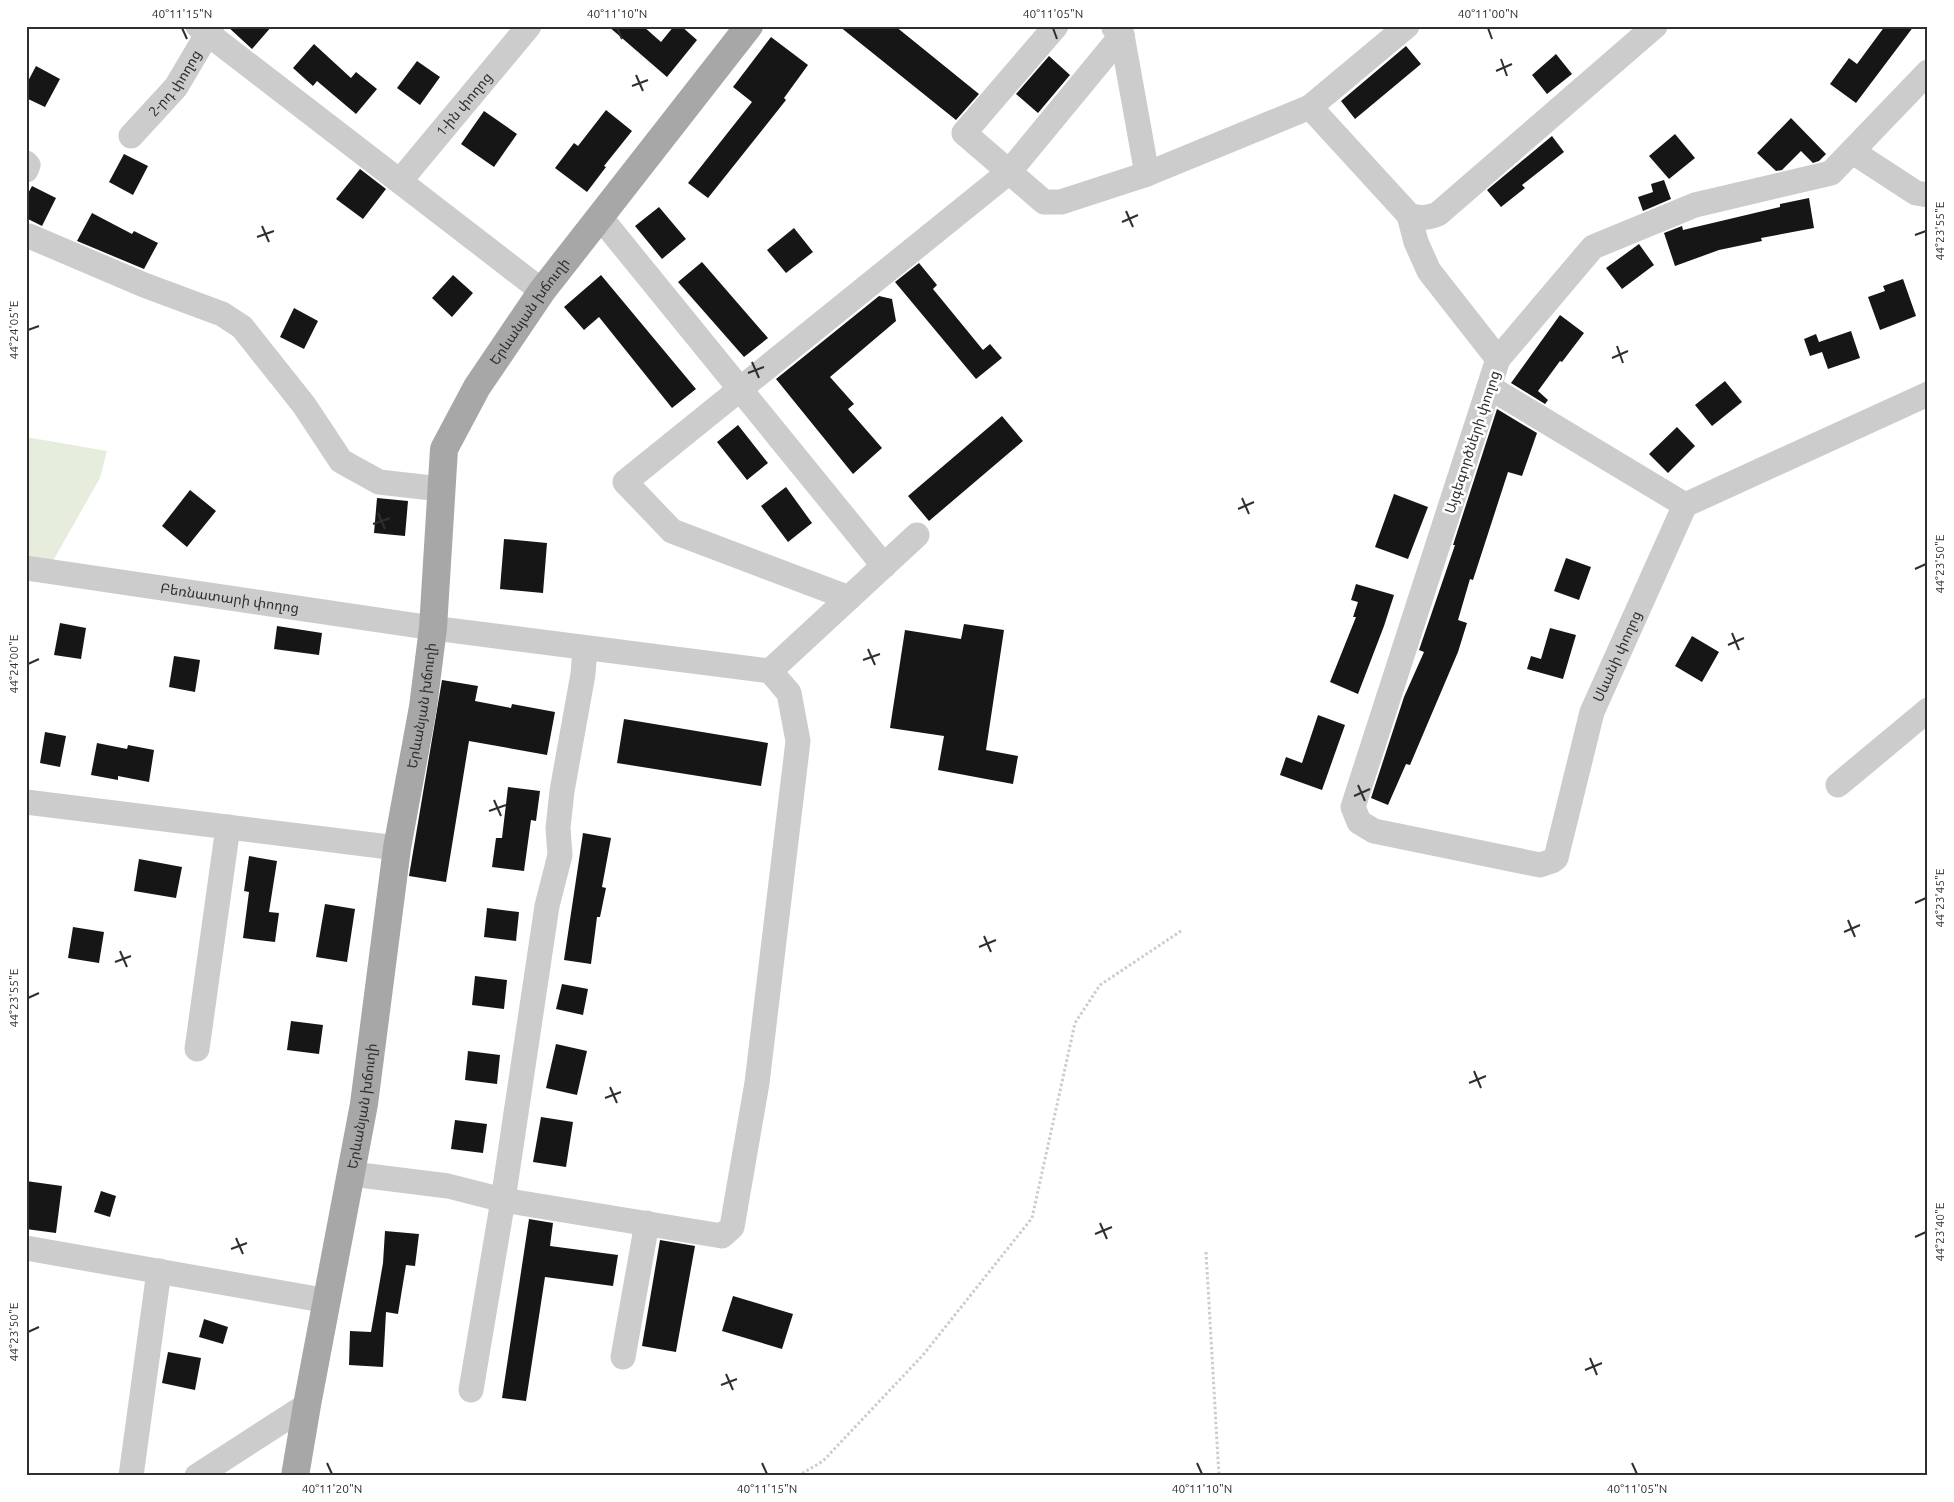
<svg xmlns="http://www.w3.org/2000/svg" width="1954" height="1502" viewBox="0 0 1954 1502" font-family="Ubuntu,'Noto Sans Armenian',sans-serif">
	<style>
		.green { fill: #e6eddc }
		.building { fill: #161616 }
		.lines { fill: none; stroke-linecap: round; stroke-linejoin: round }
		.path { stroke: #ccc; stroke-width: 3; stroke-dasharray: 2.5 2.5; stroke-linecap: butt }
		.minor { stroke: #ccc; stroke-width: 25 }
		.major { stroke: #a7a7a7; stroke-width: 28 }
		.ticks { fill: none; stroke: #2f2f2f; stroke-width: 2 }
		.labels { text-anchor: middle; stroke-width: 5; stroke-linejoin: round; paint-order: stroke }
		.street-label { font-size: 14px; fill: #2f2f2f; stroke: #fff }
		.neatline { fill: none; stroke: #2f2f2f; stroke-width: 2 }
		.ticks-label { font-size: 12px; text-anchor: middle; fill: #2f2f2f }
	</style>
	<rect width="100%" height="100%" fill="#fff"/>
	<path class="green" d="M26,437L107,451L100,478L50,566L26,563Z"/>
	<path class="building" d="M227,26H272L252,49Z
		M608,26H643L661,42L674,26H681L697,40L667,77Z
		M839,26H895L979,94L956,120Z
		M1885,26H1914L1856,103L1830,84L1849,58L1857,64Z
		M771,37L808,65L784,98L786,100L708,198L688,183L752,102L733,87Z
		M314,44L351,78L356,72L377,89L356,114L317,81L313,86L293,68Z
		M1406,46L1421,64L1355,119L1341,101Z
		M1556,54L1572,74L1547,94L1532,75Z
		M1049,56L1070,75L1038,113L1016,94Z
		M417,61L440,77L420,105L397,88Z
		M36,66L60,79L45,107L26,98V85Z
		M606,110L632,131L604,166L606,167L587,192L555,168L574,143L578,146Z
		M484,111L517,134L494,167L461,144Z
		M1791,118L1826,154L1819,161L1813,163L1801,151L1782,170L1776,171L1757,153Z
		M1675,134L1695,158L1669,179L1649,156Z
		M1552,136L1564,152L1522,185L1525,188L1501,207L1487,190Z
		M124,154L148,166L133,195L109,182Z
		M360,169L386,189L363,219L336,199Z
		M1664,180L1671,199L1643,211L1638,197L1653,192L1651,184Z
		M32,186L56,198L42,226L26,218V197Z
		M1809,198L1814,228L1761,238L1762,241L1719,250L1675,266L1664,233L1682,226L1683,230L1780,207V204Z
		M659,207L686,239L662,259L635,226Z
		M92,213L132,234L134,231L158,243L144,269L77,241Z
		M794,228L813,252L786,273L767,250Z
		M1639,244L1654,265L1622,289L1606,268Z
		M702,262L768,338L744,357L678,282Z
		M919,263L937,285L933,289L983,350L990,344L1002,358L976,379L895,282Z
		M453,275L473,293L452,317L432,298Z
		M601,275L696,389L672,408L599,317L584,330L564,307Z
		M1903,279L1916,316L1880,330L1868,297L1885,291L1883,286Z
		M879,296L892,299L896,321L830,377L854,404L848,409L882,448L853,474L776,379Z
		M294,308L318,321L304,349L280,337Z
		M1560,315L1584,333L1562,362L1560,361L1538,391L1548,400L1545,404L1511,383Z
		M1851,331L1860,358L1828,369L1822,352L1810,356L1804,339L1816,334L1819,342Z
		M1725,381L1742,402L1712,426L1695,405Z
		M1497,409L1537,433L1522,476L1508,472L1473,580L1470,579L1458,620L1467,623L1458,652L1410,765L1406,764L1388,805L1371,798L1404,697L1424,652L1419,650L1455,545H1453Z
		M1002,416L1023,441L929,521L908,496Z
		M738,425L768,463L747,480L717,442Z
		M1677,427L1695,446L1668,473L1649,454Z
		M786,487L812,523L788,542L761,506Z
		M190,490L216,511L187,547L162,526Z
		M1394,494L1428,507L1408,559L1375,547Z
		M377,498L408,501L405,536L374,533Z
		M504,539L547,543L543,593L500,589Z
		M1566,558L1591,567L1579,600L1554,591Z
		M1356,584L1394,595L1384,626L1358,694L1330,682L1356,617H1353L1358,602L1351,600Z
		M60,623L86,628L81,659L54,655Z
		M964,624L1004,630L986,750L1018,756L1013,784L938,770L944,736L890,728L905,630L961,639Z
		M277,626L322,633L319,655L274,649Z
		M1550,628L1576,635L1563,679L1527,669L1531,656L1541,659Z
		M1692,636L1719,652L1702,682L1675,666Z
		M174,656L200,660L195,692L169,687Z
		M442,680L478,686L475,701L511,708L512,704L555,712L547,755L469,741L446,882L409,876Z
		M1318,715L1345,725L1322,790L1280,775L1286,757L1302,763Z
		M624,719L768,743L761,786L617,763Z
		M45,732L66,736L60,767L40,763Z
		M97,743L127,749L128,745L154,750L149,782L118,776V780L91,775Z
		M508,787L540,791L536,821L531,820L524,871L492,867L496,838H502Z
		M583,833L611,838L602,887L606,888L600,917H597L591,964L564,960Z
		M249,856L277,861L269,912L279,913L275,942L243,938L249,892L244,891Z
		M139,859L182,867L176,898L134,891Z
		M325,904L355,909L347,962L316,957Z
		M487,908L519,912L516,941L484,937Z
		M73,927L104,932L99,963L68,958Z
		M475,976L507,980L504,1009L472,1005Z
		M562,984L588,989L583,1015L556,1009Z
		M291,1021L323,1025L319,1054L287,1050Z
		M556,1044L587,1051L577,1095L546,1088Z
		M468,1051L500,1055L497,1084L465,1080Z
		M541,1117L573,1122L566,1167L533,1162Z
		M455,1120L487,1124L483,1153L451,1149Z
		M26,1181L62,1186L56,1233L26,1229Z
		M101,1191L116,1196L110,1217L94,1212Z
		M529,1219L553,1223L550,1246L618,1255L613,1286L545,1277L526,1401L502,1398Z
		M385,1231L419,1234L415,1266L406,1265L398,1314L386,1312L383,1367L349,1365L350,1331L371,1332L383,1263Z
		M660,1240L695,1246L676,1352L642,1346Z
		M733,1296L793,1314L782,1349L722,1331Z
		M204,1319L228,1327L223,1344L199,1337Z
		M168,1352L201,1358L195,1390L162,1383Z"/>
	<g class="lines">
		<path class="path" d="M1206,1252L1219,1476
			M798,1476L823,1461L923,1355L1032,1218L1075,1023L1100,985L1181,931"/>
		<g class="minor">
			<path d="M198,26L542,291"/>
			<path d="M1056,26L964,133L1044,202H1061L1147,174L1310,107L1407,26"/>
			<path d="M1114,28L1122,35L1147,174"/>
			<path id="s1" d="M1928,72L1831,173L1695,205L1593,247L1498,359L1353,807L1359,822L1374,831L1540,865L1552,861L1556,858L1592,712L1685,505L1928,394"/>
			<path d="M1310,107L1409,215C1420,219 1427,218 1438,214L1655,26"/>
			<path id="s2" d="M131,136L176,87L212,26"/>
			<path d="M1853,152L1916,193L1928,195"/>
			<path d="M26,163L28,165L26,170"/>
			<path id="s3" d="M400,181L529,26"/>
			<path d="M1409,215L1416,242L1429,271L1498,359"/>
			<path d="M600,217L884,566"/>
			<path d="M29,236L144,285L222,314L242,327L304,405L341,461L379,482L441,489"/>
			<path d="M1489,387L1685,505"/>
			<path id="s4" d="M26,568L433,628L770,671L917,535"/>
			<path d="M849,598L672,531L625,482L1009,172L1122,35"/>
			<path d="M1838,785L1928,710"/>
			<path d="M26,802L397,848"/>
			<path d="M197,1049L228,827"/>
			<path d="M352,1174L448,1186L503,1200L722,1236L732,1227L757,1083L798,741L789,693L770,671"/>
			<path d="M26,1248L328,1301"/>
			<path d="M623,1357L647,1223"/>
			<path d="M471,1390L503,1200L547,906L560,855L558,828L562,791L583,674L585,648"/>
			<path d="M131,1476L159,1271"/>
			<path d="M197,1476L307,1405"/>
		</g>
		<path class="major" id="s5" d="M295,1476L307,1405L364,1104L397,848L423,707L433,628L444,449L477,387L542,291L749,26"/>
	</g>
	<path class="ticks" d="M182,28L187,39M617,28L622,39M1053,28L1057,39M1488,28L1492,39M1501,59L1507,76M1496,71L1512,64M636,75L643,91M632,86L648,80M1126,211L1133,227M1122,222L1138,215M262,226L269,242M1915,235L1926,231M257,237L274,231M28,330L39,326M1617,346L1623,363M1612,358L1628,351M752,362L759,378M748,373L764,367M1242,498L1249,514M1238,509L1254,502M378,513L385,529M373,524L390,518M1915,569L1926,564M1732,633L1739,650M1728,645L1744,638M868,649L875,665M863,660L880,654M28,664L39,659M1358,785L1365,801M1354,796L1370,789M494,800L501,816M489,811L506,805M1915,903L1926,898M1848,920L1855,937M1844,932L1860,925M984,936L991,952M979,947L996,940M120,951L127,967M115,962L131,956M28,998L39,993M1474,1071L1481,1088M1469,1083L1486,1076M610,1087L617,1103M605,1098L621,1092M1100,1223L1107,1239M1095,1234L1112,1227M1915,1237L1926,1232M236,1238L243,1254M231,1249L247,1243M28,1332L39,1327M1590,1358L1597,1375M1585,1370L1602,1363M726,1374L733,1390M721,1385L737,1379M327,1463L332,1474M762,1463L767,1474M1197,1463L1202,1474M1632,1463L1637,1474"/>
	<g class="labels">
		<g class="street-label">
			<text dy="5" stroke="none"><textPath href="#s2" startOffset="69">2-րդ փողոց</textPath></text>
			<text dy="5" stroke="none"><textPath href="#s3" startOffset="100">1-ին փողոց</textPath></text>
			<text dy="5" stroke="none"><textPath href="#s5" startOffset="1201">Երևանյան խճուղի</textPath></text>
			<text transform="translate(1472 442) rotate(-72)" y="5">Այգեգործների փողոց</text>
			<text dy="5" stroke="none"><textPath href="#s4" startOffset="206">Բեռնատարի փողոց</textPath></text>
			<text dy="5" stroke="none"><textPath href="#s1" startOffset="1440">Սևանի փողոց</textPath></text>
			<text dy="5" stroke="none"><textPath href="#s5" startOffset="781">Երևանյան խճուղի</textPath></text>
			<text dy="5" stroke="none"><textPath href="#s5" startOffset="376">Երևանյան խճուղի</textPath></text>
		</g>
	</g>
	<rect width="1954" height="1502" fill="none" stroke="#ffffff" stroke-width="55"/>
	<rect x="28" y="28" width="1898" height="1446" class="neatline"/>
	<g class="ticks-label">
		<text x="182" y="18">40°11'15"N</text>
		<text x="617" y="18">40°11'10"N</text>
		<text x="1053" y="18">40°11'05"N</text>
		<text x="1488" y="18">40°11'00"N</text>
		<text transform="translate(1940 231) rotate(-90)" y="4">44°23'55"E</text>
		<text transform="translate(14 330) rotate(-90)" y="4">44°24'05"E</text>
		<text transform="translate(1940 564) rotate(-90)" y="4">44°23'50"E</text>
		<text transform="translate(14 664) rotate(-90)" y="4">44°24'00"E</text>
		<text transform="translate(1940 898) rotate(-90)" y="4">44°23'45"E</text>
		<text transform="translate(14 998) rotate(-90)" y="4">44°23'55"E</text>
		<text transform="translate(1940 1232) rotate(-90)" y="4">44°23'40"E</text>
		<text transform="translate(14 1332) rotate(-90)" y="4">44°23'50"E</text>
		<text x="332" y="1493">40°11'20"N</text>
		<text x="767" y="1493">40°11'15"N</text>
		<text x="1202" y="1493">40°11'10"N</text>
		<text x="1637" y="1493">40°11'05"N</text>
	</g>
</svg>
